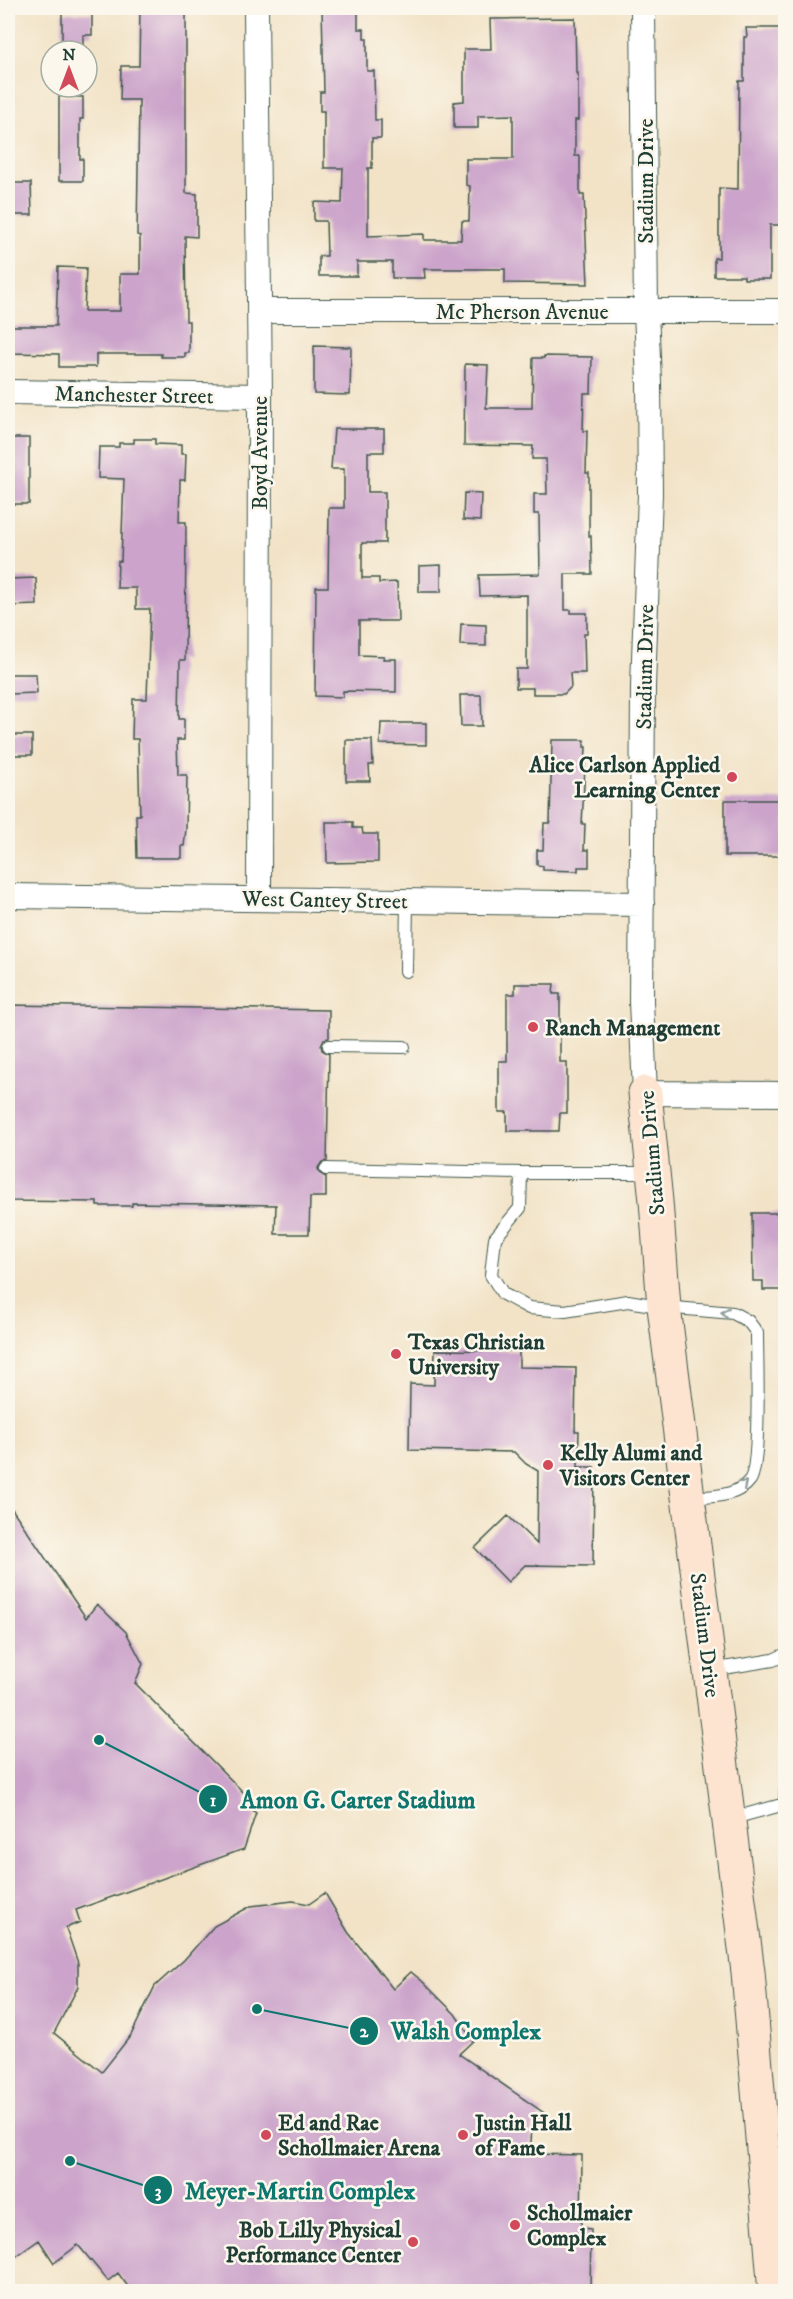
<svg xmlns="http://www.w3.org/2000/svg" width="793" height="2299" viewBox="0 0 793 2299" font-family="'IM FELL DW Pica',serif">
	<style>
		.building { fill: #cca4cb }
		.lines { fill: none; stroke-linecap: round; stroke-linejoin: round }
		.lane-casing { stroke: #3f564a; stroke-width: 14 }
		.street-casing { stroke: #3f564a; stroke-width: 26 }
		.secondary-casing { stroke: #3f564a; stroke-width: 35 }
		.lane { stroke: #fff; stroke-width: 12 }
		.street { stroke: #fff; stroke-width: 24 }
		.secondary { stroke: #fde4d1; stroke-width: 33 }
		.oneway { stroke: #8f9e9a }
		.poi-dot { fill: #d1495b; stroke: #fbf7ec; stroke-width: 2 }
		.labels { text-anchor: middle; stroke-width: 5; stroke-linejoin: round; paint-order: stroke }
		.street-label { font-size: 22px; fill: #1f3d34; stroke: #fbf7ec }
		.poi-label { font-size: 22px; font-weight: bold; fill: #1f3d34; stroke: #fbf7ec; text-anchor: start }
		.leader { fill: none; stroke: #0f766e; stroke-width: 2 }
		.callout-dot { fill: #0f766e; stroke: #fbf7ec; stroke-width: 2 }
		.mark-label { font-size: 18px; text-anchor: middle; font-weight: bold; fill: #fff }
		.callout-label { font-size: 24px; text-anchor: middle; font-weight: bold; fill: #0f766e; stroke: #fbf7ec; stroke-width: 5; stroke-linejoin: round; paint-order: stroke }
	</style>
	<rect width="100%" height="100%" fill="#fbf7ec"/>
	<filter id="ink" filterUnits="userSpaceOnUse"><feTurbulence type="fractalNoise" baseFrequency=".0167" numOctaves="2"/><feDisplacementMap in="SourceGraphic" scale="12" xChannelSelector="R" yChannelSelector="G"/><feConvolveMatrix kernelMatrix="1 2 1 2 8 2 1 2 1" color-interpolation-filters="sRGB"/></filter>
	<filter id="wash" filterUnits="userSpaceOnUse"><feTurbulence type="fractalNoise" baseFrequency=".008" numOctaves="4" result="noise"/><feDisplacementMap in="SourceGraphic" scale="24" xChannelSelector="R" yChannelSelector="G"/><feGaussianBlur stdDeviation="1.35" result="paint"/><feColorMatrix in="noise" values="0 0 0 0 0 0 0 0 0 0 0 0 0 0 0 0 0 1.4 0 .05"/><feComposite in="paint" operator="in"/></filter>
	<g filter="url(#wash)">
		<rect width="100%" height="100%" fill="#f2e3c7"/>
		<g id="blocks">
			<path class="building" d="M140,8H186V193L197,194V237L185,236L186,321H189V353H185V357H161V354H96V367H59V354L8,353V326H56L58,267L86,268L84,311H120V274H140V236L137,235L139,100H120L121,66H139Z
				M322,8H358V29H364V39H367V71H374L375,120H381V138H372V168H368V236L424,234V240H461L462,221H469L470,186L466,185V159H513V115L478,116V128H454V102L464,101V49H491L490,19L575,18L576,73H578V120H575V156H580V195H584L588,284L505,283V269H424L425,278H392V262H357V276H319V256H327L326,221H314V202L342,203L343,168H324V111H320V92H324Z
				M62,13H92V35H83V51H62Z
				M746,28H786V208H783V225H770V279H744V276H714V258H719V188L738,189L739,81H744V37H747Z
				M59,96L83,97V119H80V159H83V181H59Z
				M8,183H31L32,215H8Z
				M314,346L351,347L350,395L314,394Z
				M544,356L592,357L591,393H584L583,431H587L586,473H589V536H591L592,574H565V610H571V613H587V634H584L585,673H570L571,687L564,694H533V688H516V669H527V595L480,596L479,575L540,574L539,514H534V494H547L546,459H532L533,446L464,445L465,364L488,365L486,408H532L533,358H544Z
				M334,429H384V452H368V492H385V543H362V578H379V583L397,582L398,621H359V655L384,656L383,659H396V692L343,691V697L315,696L316,587H328L329,508H344V469H331Z
				M8,438H29V504H8Z
				M134,439H155V444L181,445V454H186L185,480H180L179,522H186L185,660H180L179,719H184V740H177L178,775H187L186,829L184,846H181V858H137L136,815H140L138,739H132L133,699H147L150,609H136V588H117L118,561H121L124,479L98,478L99,447H119V443H134Z
				M464,493L481,494L480,521L463,520Z
				M441,565V592H419V566Z
				M36,578L37,605L8,606V579Z
				M461,624L486,625V646L460,645Z
				M8,674H36L37,693L8,694Z
				M460,695H481L482,726H461Z
				M381,723H426V745L380,744Z
				M8,735H32V755H8Z
				M346,740H372L373,765H369L370,781H346Z
				M552,740H584V747H586L582,824H585L584,850H589V867H578V871L543,870V866L537,865V850H543L544,823H550Z
				M725,800H786V856H725Z
				M326,822H353V828H362L363,834H378V862L327,863Z
				M515,984H554L553,994H560V1062H567V1113H560L559,1131H507V1112H499V1061H507V994H515Z
				M8,1005L329,1010V1038L324,1039L321,1045L322,1050L329,1054L327,1161L322,1162L318,1168L319,1173L326,1177V1197H310L309,1234H275L276,1205L132,1203V1206H97V1202L8,1201Z
				M752,1213H786V1290H763V1281H753Z
				M435,1350L519,1351V1367L576,1368L575,1431H579L578,1467H594L593,1566L525,1565L508,1582L475,1548L508,1516L537,1544L538,1471L526,1464L514,1452L409,1450L410,1384L434,1385Z
				M8,1503L86,1618L97,1604L126,1632L143,1664L135,1683L247,1796L245,1804L256,1813L244,1849L76,1910L80,1922L66,1928L78,1963V1987L54,2033L102,2072L131,2035L155,1986L184,1960L214,1926L251,1906L293,1901L309,1904L325,1893L348,1932L393,1989L411,1972L422,1981L455,2014L473,2041L459,2054L544,2113L532,2129L530,2154L582,2155L581,2228L591,2229L590,2292H132L118,2273L108,2281L78,2245L54,2263L39,2240L8,2262Z"/>
		</g>
	</g>
	<g filter="url(#ink)">
		<use href="#blocks" fill-opacity="0" stroke="#3f564a" stroke-width="1.5"/>
		<g class="lines">
			<g class="lane-casing">
				<path id="lane" d="M406,971L407,900
					M329,1046L404,1047
					M326,1169L521,1173H652
					M521,1173L520,1208L495,1238L491,1275L503,1294L529,1308L565,1311L628,1301L664,1307L733,1313L748,1321L757,1333C757,1358 761,1465 750,1480C737,1498 708,1496 689,1498
					M711,1670L773,1660L786,1654
					M730,1819L785,1804L786,1785"/>
			</g>
			<g class="street-casing">
				<path id="street" d="M256,8L260,396L259,898
					M643,8L646,311L649,382L650,494L643,686L641,1001L645,1093L786,1094
					M259,311H786
					M8,392L260,396
					M8,896L642,904"/>
			</g>
			<g class="secondary-casing">
				<path id="secondary" d="M645,1093L656,1201L664,1307L748,1972L775,2292"/>
			</g>
			<use href="#lane" class="lane"/>
			<use href="#street" class="street"/>
			<use href="#secondary" class="secondary"/>
		</g>
		<defs><path id="oneway-chevron" d="M-2-3.5L2.5 0L-2 3.5" fill="none" stroke-width="1.6" stroke-linecap="round" stroke-linejoin="round" transform="scale(1.5)"/></defs>
		<g class="oneway">
			<use href="#oneway-chevron" transform="translate(725 1313) rotate(-173)"/>
			<use href="#oneway-chevron" transform="translate(743 1484) rotate(-41)"/>
		</g>
	</g>
	<g class="poi-dot">
		<circle cx="732" cy="777" r="6"/>
		<circle cx="533" cy="1027" r="6"/>
		<circle cx="396" cy="1354" r="6"/>
		<circle cx="548" cy="1465" r="6"/>
		<circle cx="266" cy="2135" r="6"/>
		<circle cx="463" cy="2135" r="6"/>
		<circle cx="515" cy="2225" r="6"/>
		<circle cx="413" cy="2242" r="6"/>
	</g>
	<g class="labels">
		<g class="street-label">
			<text transform="translate(645 181) rotate(-90)" y="8">Stadium Drive</text>
			<text x="522" y="319">Mc Pherson Avenue</text>
			<text transform="translate(134 394) rotate(1)" y="8">Manchester Street</text>
			<text transform="translate(259 453) rotate(-90)" y="8">Boyd Avenue</text>
			<text transform="translate(644 667) rotate(-89)" y="8">Stadium Drive</text>
			<text transform="translate(325 899) rotate(1)" y="8">West Cantey Street</text>
			<text transform="translate(651 1153) rotate(-95)" y="8">Stadium Drive</text>
			<text transform="translate(706 1635) rotate(83)" y="8">Stadium Drive</text>
		</g>
		<g class="poi-label">
			<text x="720" y="772" text-anchor="end">Alice Carlson Applied<tspan x="720" dy="25">Learning Center</tspan></text>
			<text x="545" y="1035">Ranch Management</text>
			<text x="408" y="1349">Texas Christian<tspan x="408" dy="25">University</tspan></text>
			<text x="560" y="1460">Kelly Alumi and<tspan x="560" dy="25">Visitors Center</tspan></text>
			<text x="278" y="2130">Ed and Rae<tspan x="278" dy="25">Schollmaier Arena</tspan></text>
			<text x="475" y="2130">Justin Hall<tspan x="475" dy="25">of Fame</tspan></text>
			<text x="527" y="2220">Schollmaier<tspan x="527" dy="25">Complex</tspan></text>
			<text x="401" y="2237" text-anchor="end">Bob Lilly Physical<tspan x="401" dy="25">Performance Center</tspan></text>
		</g>
	</g>
	<path class="leader" d="M99 1740L213 1799M257 2009L364 2031M70 2161L158 2190"/>
	<g class="callout-dot">
		<circle cx="99" cy="1740" r="6"/>
		<circle cx="257" cy="2009" r="6"/>
		<circle cx="70" cy="2161" r="6"/>
		<circle cx="213" cy="1799" r="15"/>
		<circle cx="364" cy="2031" r="15"/>
		<circle cx="158" cy="2190" r="15"/>
	</g>
	<g class="mark-label">
		<text x="213" y="1806">1</text>
		<text x="364" y="2037">2</text>
		<text x="158" y="2197">3</text>
	</g>
	<g class="callout-label">
		<text x="358" y="1808">Amon G. Carter Stadium</text>
		<text x="466" y="2039">Walsh Complex</text>
		<text x="300" y="2199">Meyer-Martin Complex</text>
	</g>
	<rect width="793" height="2299" fill="none" stroke="#fbf7ec" stroke-width="30"/>
	<g transform="translate(69 69)"><circle r="28" fill="#fbf7ec" stroke="#a3ada2" stroke-width="1.5"/>
	<path d="M0-4.5L10 22L0 15L-10 22Z" fill="#d1495b"/>
	<text y="-9" font-size="16" font-weight="bold" text-anchor="middle" fill="#1f3d34">N</text>
	</g>
</svg>
